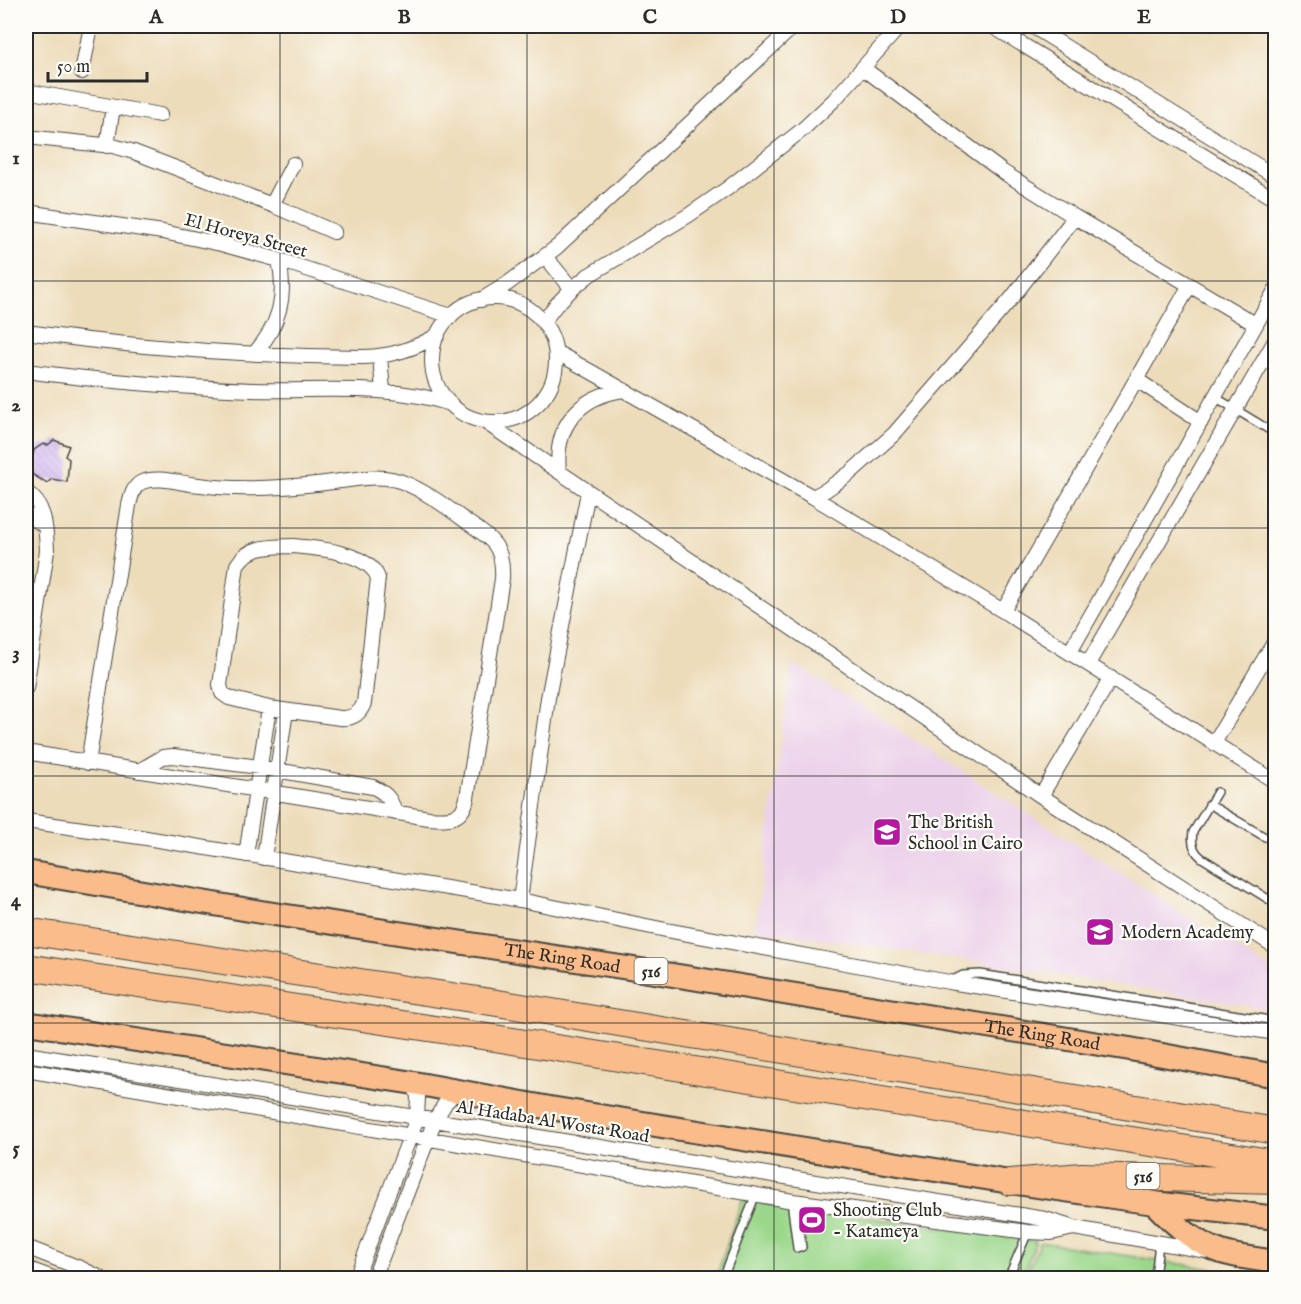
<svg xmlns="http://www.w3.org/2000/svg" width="1301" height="1304" viewBox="0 0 1301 1304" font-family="'IM FELL English',serif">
	<defs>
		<pattern id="building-back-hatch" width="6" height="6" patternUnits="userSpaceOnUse" patternTransform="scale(1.5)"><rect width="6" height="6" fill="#c9a7f1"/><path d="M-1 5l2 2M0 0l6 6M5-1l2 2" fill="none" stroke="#a388c3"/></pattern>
	</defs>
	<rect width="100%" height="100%" fill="#fdfcf7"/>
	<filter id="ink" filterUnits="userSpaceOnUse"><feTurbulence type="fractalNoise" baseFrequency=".0167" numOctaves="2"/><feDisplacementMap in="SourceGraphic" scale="12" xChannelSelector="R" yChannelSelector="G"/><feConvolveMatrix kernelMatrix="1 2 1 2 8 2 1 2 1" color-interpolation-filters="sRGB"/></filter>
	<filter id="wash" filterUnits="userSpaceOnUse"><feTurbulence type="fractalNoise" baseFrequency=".008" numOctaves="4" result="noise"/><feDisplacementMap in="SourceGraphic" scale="24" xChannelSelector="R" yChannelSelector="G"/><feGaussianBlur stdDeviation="1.35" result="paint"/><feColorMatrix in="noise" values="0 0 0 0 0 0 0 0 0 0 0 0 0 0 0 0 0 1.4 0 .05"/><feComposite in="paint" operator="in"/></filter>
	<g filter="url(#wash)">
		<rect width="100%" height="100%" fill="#eddcba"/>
		<path fill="#ecd1ea" d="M792 663 902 732 1275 973V1010L984 963 755 929Z"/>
		<path fill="#9bd78b" stroke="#63815b" stroke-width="1.5" d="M742 1200 1036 1241 1022 1278H716Z
			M1040 1242 1270 1278H1025Z"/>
		<g id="blocks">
			<path fill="url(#building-back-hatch)" d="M54 440 69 446 65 456 69 459 67 482 52 479 47 483 33 475 30 468 34 450 43 444 48 445Z"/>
		</g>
	</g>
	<g filter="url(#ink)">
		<use href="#blocks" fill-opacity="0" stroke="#484640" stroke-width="1.5"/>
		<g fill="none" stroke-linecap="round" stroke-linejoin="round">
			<g stroke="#484640" stroke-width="10">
				<path id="service" d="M1215 397 1276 434
					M1217 792 1193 832C1191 843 1193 851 1202 858L1276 904
					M1209 804 1265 837
					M951 981 963 975 980 974 1276 1021
					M793 1201 797 1210 802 1247
					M793 1201 792 1208 797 1248
					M723 1278 756 1194
					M1008 1278 1028 1232
					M1155 1278 1159 1243"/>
			</g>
			<g stroke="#484640" stroke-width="16">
				<path id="minor" d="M992 26 1276 200
					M1032 26 1276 177
					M863 68 1003 172 1075 217 1255 324
					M82 72 91 26
					M26 91 160 115
					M26 137 113 146 134 152 272 205 334 232
					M107 146 113 107
					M272 205 293 164
					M26 212 163 232 221 244 279 260 451 316
					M545 256 572 289
					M432 360a62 62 0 1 1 124 0a62 62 0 1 1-124 0Z
					M481 300 507 284 557 247 794 26
					M543 322 556 305 572 289 589 275 689 215 728 188 802 130 834 100 900 26
					M26 332C139 348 250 356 364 357 392 356 414 349 438 335
					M556 352 813 497 1003 611 1276 782
					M254 354C279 326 287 297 279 260
					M380 357 383 390
					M26 371C101 381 176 387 252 390 320 392 385 383 451 404
					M1137 380 1201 422
					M485 422 1041 796 1276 947
					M559 471C554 426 579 396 624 390
					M26 492C46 504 46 530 47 551L26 688
					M813 497 826 490 850 473 894 434 1011 299 1075 217
					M26 514 45 526
					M292 546C316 548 369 552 378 578L364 703C360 714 352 719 340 718L269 708 229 698 222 693 220 685 237 565C249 545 272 547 292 546Z
					M1003 611 1053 525 1190 285
					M1070 652 1276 289
					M1088 664 1276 339
					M1214 743 1276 639
					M26 752 429 818C449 819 462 821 467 798L502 579C504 546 492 539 467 522 447 507 416 484 392 479 373 475 352 480 333 482 301 486 269 489 237 488 222 488 207 486 191 484 176 482 156 476 142 482 133 486 131 497 129 505L88 763
					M139 771 163 757 173 756 259 767 373 787C388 794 390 799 396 813
					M1041 796 1111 678
					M26 821 140 837 520 900 666 930 949 982 1276 1033
					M246 855 269 708
					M264 858 286 711
					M520 900 548 698 588 492
					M26 1054 1045 1219 1074 1228 1207 1251
					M26 1070 793 1201 1028 1232 1051 1233 1074 1228
					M26 1247 80 1268 101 1278
					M26 1268 53 1278
					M356 1278 417 1118 418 1097 414 1083
					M374 1278 435 1120 446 1102 457 1091"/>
			</g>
			<g stroke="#484640" stroke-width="26">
				<g id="trunk">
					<path id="s1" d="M26 872 261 912 654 972 1130 1049 1276 1076"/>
					<path d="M26 1023 414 1083 550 1108 1010 1182 1154 1203 1276 1218"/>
					<path d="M1154 1203C1176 1226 1201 1249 1233 1255 1247 1258 1261 1260 1276 1262"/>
				</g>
			</g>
			<g stroke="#484640" stroke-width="28">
				<path id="motorway" d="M26 931 491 1002 1276 1131
					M26 967 488 1037 1276 1163
					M1010 1182 1082 1176 1276 1181"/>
			</g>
			<use href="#service" stroke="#fff" stroke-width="7"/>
			<use href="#minor" stroke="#fff" stroke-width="14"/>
			<use href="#trunk" stroke="#f9bc8a" stroke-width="22"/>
			<use href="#motorway" stroke="#f9bc8a" stroke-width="26"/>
		</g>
	</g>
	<path fill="none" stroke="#2b2b2b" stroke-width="1.5" stroke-opacity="0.55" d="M280 26V1278M527 26V1278M774 26V1278M1021 26V1278M26 281H1276M26 528H1276M26 776H1276M26 1023H1276"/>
	<defs>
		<g id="school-square" transform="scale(1.5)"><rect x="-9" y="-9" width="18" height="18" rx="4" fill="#b5179e" stroke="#fdfcf7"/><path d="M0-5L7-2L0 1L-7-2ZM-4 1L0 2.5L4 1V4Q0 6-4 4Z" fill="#fff"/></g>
		<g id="university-square" transform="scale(1.5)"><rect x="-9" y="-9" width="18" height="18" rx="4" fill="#b5179e" stroke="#fdfcf7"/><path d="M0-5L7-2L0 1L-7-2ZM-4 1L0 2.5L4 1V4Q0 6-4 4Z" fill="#fff"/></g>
		<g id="stadium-square" transform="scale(1.5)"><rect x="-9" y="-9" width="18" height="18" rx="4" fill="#b5179e" stroke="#fdfcf7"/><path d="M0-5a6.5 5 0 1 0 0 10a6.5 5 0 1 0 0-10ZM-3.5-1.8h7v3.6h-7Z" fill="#fff"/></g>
	</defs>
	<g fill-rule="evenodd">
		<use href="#school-square" x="887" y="832"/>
		<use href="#university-square" x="1100" y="932"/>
		<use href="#stadium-square" x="812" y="1220"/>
	</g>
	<g text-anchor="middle" stroke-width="4.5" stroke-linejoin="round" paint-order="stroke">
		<g fill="#fdfcf7" stroke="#6a6a68" stroke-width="1.5">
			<rect x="634.5" y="958" width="33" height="26" rx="4.5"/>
			<rect x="1126.5" y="1163" width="33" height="26" rx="4.5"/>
		</g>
		<g font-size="16" font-weight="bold" fill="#2b2b2b">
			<text x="651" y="977">516</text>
			<text x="1143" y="1182">516</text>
		</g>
		<g font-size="18" fill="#2b2b2b" stroke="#fdfcf7">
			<text transform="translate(246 235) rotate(15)" y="6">El Horeya Street</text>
			<text dy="6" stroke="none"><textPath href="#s1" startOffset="543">The Ring Road</textPath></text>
			<text dy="6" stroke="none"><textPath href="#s1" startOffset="1029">The Ring Road</textPath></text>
			<text transform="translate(553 1121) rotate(9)" y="6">Al Hadaba Al Wosta Road</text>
		</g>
		<g font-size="18" fill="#2b2b2b" stroke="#fdfcf7" text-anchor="start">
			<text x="908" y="828">The British<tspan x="908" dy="21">School in Cairo</tspan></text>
			<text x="1121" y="938">Modern Academy</text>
			<text x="833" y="1216">Shooting Club<tspan x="833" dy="21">- Katameya</tspan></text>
		</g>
	</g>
	<rect width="1301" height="1304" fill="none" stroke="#fdfcf7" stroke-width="66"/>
	<path d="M48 72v9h99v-9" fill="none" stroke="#2b2b2b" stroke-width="3"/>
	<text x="57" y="72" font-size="18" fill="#2b2b2b" stroke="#fdfcf7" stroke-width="4.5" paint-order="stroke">50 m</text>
	<rect x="33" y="33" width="1235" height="1238" fill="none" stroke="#2b2b2b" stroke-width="2"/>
	<g font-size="20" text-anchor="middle" font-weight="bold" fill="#2b2b2b">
		<text x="156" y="23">A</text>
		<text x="404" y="23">B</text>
		<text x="650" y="23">C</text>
		<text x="898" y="23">D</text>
		<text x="1144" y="23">E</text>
		<text x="16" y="164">1</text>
		<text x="16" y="411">2</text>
		<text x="16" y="659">3</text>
		<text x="16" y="906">4</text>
		<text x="16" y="1154">5</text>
	</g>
</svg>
